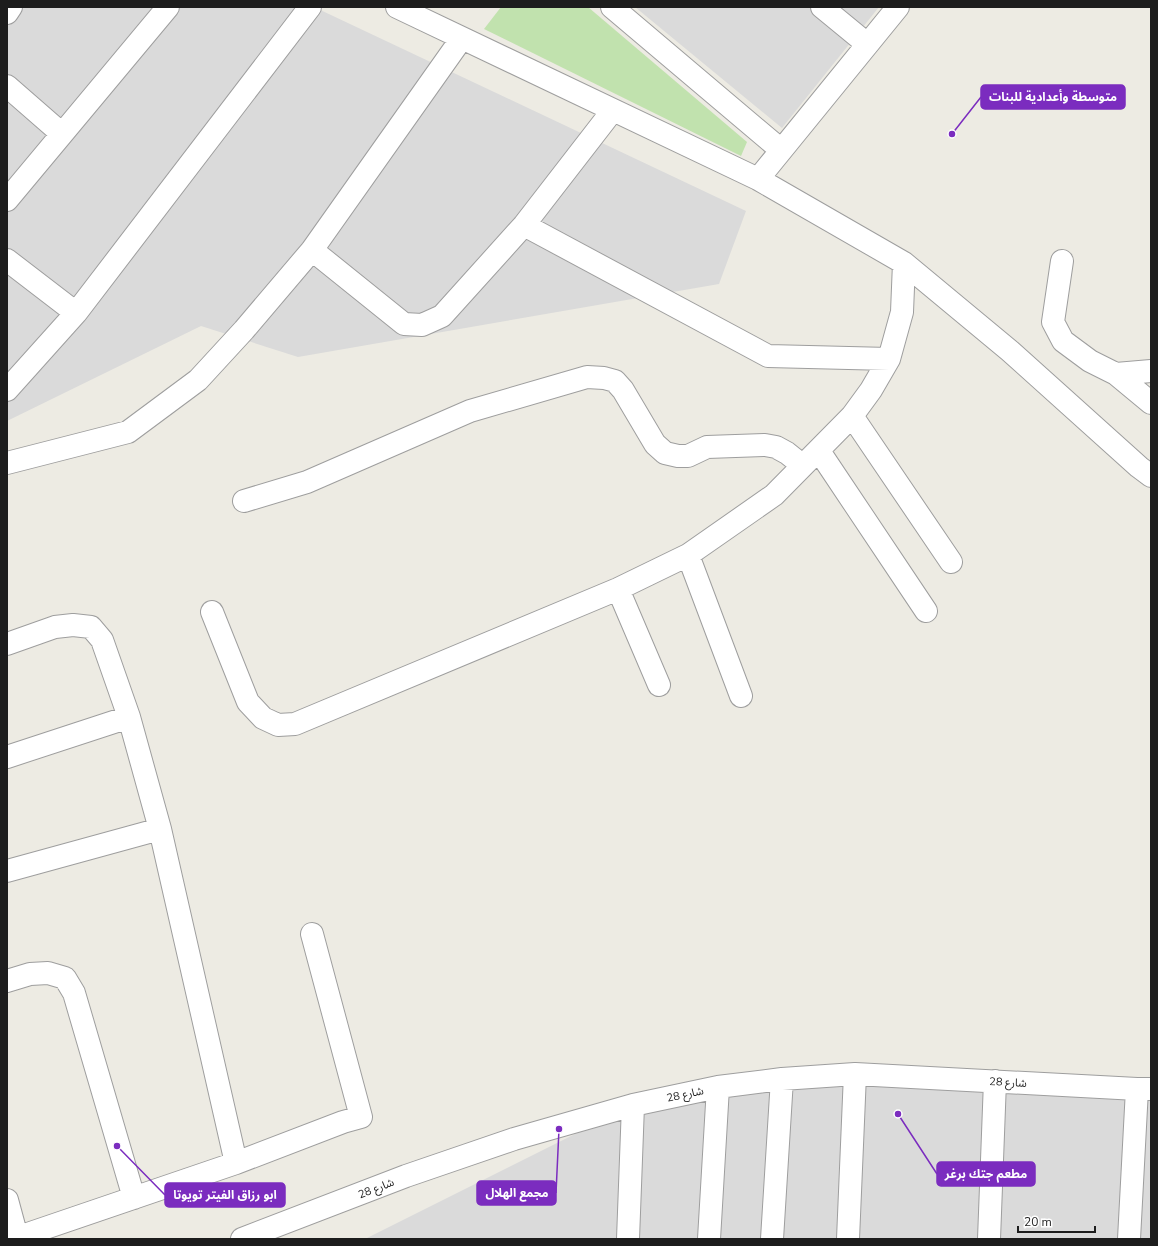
<svg xmlns="http://www.w3.org/2000/svg" width="1158" height="1246" viewBox="0 0 1158 1246" font-family="'Nunito Sans','Noto Sans Arabic',sans-serif">
	<rect width="100%" height="100%" fill="#edebe3"/>
	<path fill="#dadada" d="M7 7H314L746 211 719 284 298 357 201 326 7 421Z
		M635 7H879L782 128Z
		M782 1079 1151 1089V1239H365L633 1105Z"/>
	<path fill="#c1e2ae" d="M501 7H588L747 142 741 156 484 29Z"/>
	<g fill="none" stroke-linecap="round" stroke-linejoin="round">
		<g stroke="#9e9e9e" stroke-width="24">
			<path id="minor" d="M397 7 758 179 904 263 1010 351 1139 467 1151 476
				M612 7 781 150
				M822 7 867 44
				M7 13 11 7
				M7 86 62 134
				M758 179 898 7
				M7 200 168 7
				M524 225 768 356 889 359
				M312 250 404 324 422 325 442 316 524 225 613 110
				M7 260 76 313
				M1062 261 1053 322 1063 341 1090 361 1116 374 1151 371
				M1116 374 1151 403
				M7 390 76 313 310 7
				M852 416 951 562
				M819 451 926 611
				M7 463 128 432 198 380 244 330 312 250 462 38
				M244 501 307 482 470 411 587 377 604 378 615 381 623 390 655 444 665 453 678 456H688L707 447 765 445 776 447 787 453 802 465
				M688 555 741 696
				M618 589 659 685
				M212 612 248 702 263 718 278 725 295 724 618 589 688 555 774 495 852 416 871 390 889 359 902 312 904 263
				M7 644 55 627 73 625 91 627 102 640 129 717 160 829 236 1163
				M7 757 129 717
				M7 871 160 829
				M7 981 30 974 48 973 65 978 74 993 134 1198
				M7 1200 17 1237
				M13 1239 236 1163 343 1122 361 1117 312 934
				M242 1239 406 1176 514 1139 633 1105 718 1087 782 1079 855 1074 1137 1089H1151
				M628 1239 633 1105
				M709 1239 718 1087
				M772 1239 782 1079
				M848 1239 855 1074
				M989 1239 995 1081
				M1129 1239 1137 1089"/>
		</g>
		<use href="#minor" stroke="#fff" stroke-width="22"/>
	</g>
	<g text-anchor="middle" stroke-width="3.5" stroke-linejoin="round" paint-order="stroke">
		<g font-size="11" fill="#1d1d1d" stroke="#fff">
			<text transform="translate(1008 1082) rotate(3)" y="4">شارع 28</text>
			<text transform="translate(685 1094) rotate(-12)" y="4">شارع 28</text>
			<text transform="translate(376 1188) rotate(-21)" y="4">شارع 28</text>
		</g>
	</g>
	<path fill="none" stroke="#7b2cbf" stroke-width="1.5" d="M952 134L981 97M898 1114L937 1174M559 1129L556 1193M117 1146L165 1195"/>
	<g fill="#7b2cbf" stroke="#fff" stroke-width="1.5">
		<circle cx="952" cy="134" r="4"/>
		<circle cx="898" cy="1114" r="4"/>
		<circle cx="559" cy="1129" r="4"/>
		<circle cx="117" cy="1146" r="4"/>
	</g>
	<g fill="#7b2cbf" stroke="#7b2cbf" stroke-width="1.5">
		<rect x="981" y="85" width="144" height="24" rx="4"/>
		<rect x="937" y="1162" width="98" height="24" rx="4"/>
		<rect x="477" y="1181" width="79" height="24" rx="4"/>
		<rect x="165" y="1183" width="120" height="24" rx="4"/>
	</g>
	<g font-size="12" text-anchor="middle" font-weight="bold" fill="#fff">
		<text x="1053" y="101">متوسطة وأعدادية للبنات</text>
		<text x="986" y="1178">مطعم جتك برغر</text>
		<text x="517" y="1197">مجمع الهلال</text>
		<text x="225" y="1199">ابو رزاق الفيتر تويوتا</text>
	</g>
	<rect width="1158" height="1246" fill="none" stroke="#1d1d1d" stroke-width="16"/>
	<path d="M1018 1226v6h77v-6" fill="none" stroke="#1d1d1d" stroke-width="2"/>
	<text x="1024" y="1226" font-size="12" fill="#1d1d1d" stroke="#ffffff" stroke-width="3" paint-order="stroke">20 m</text>
</svg>
